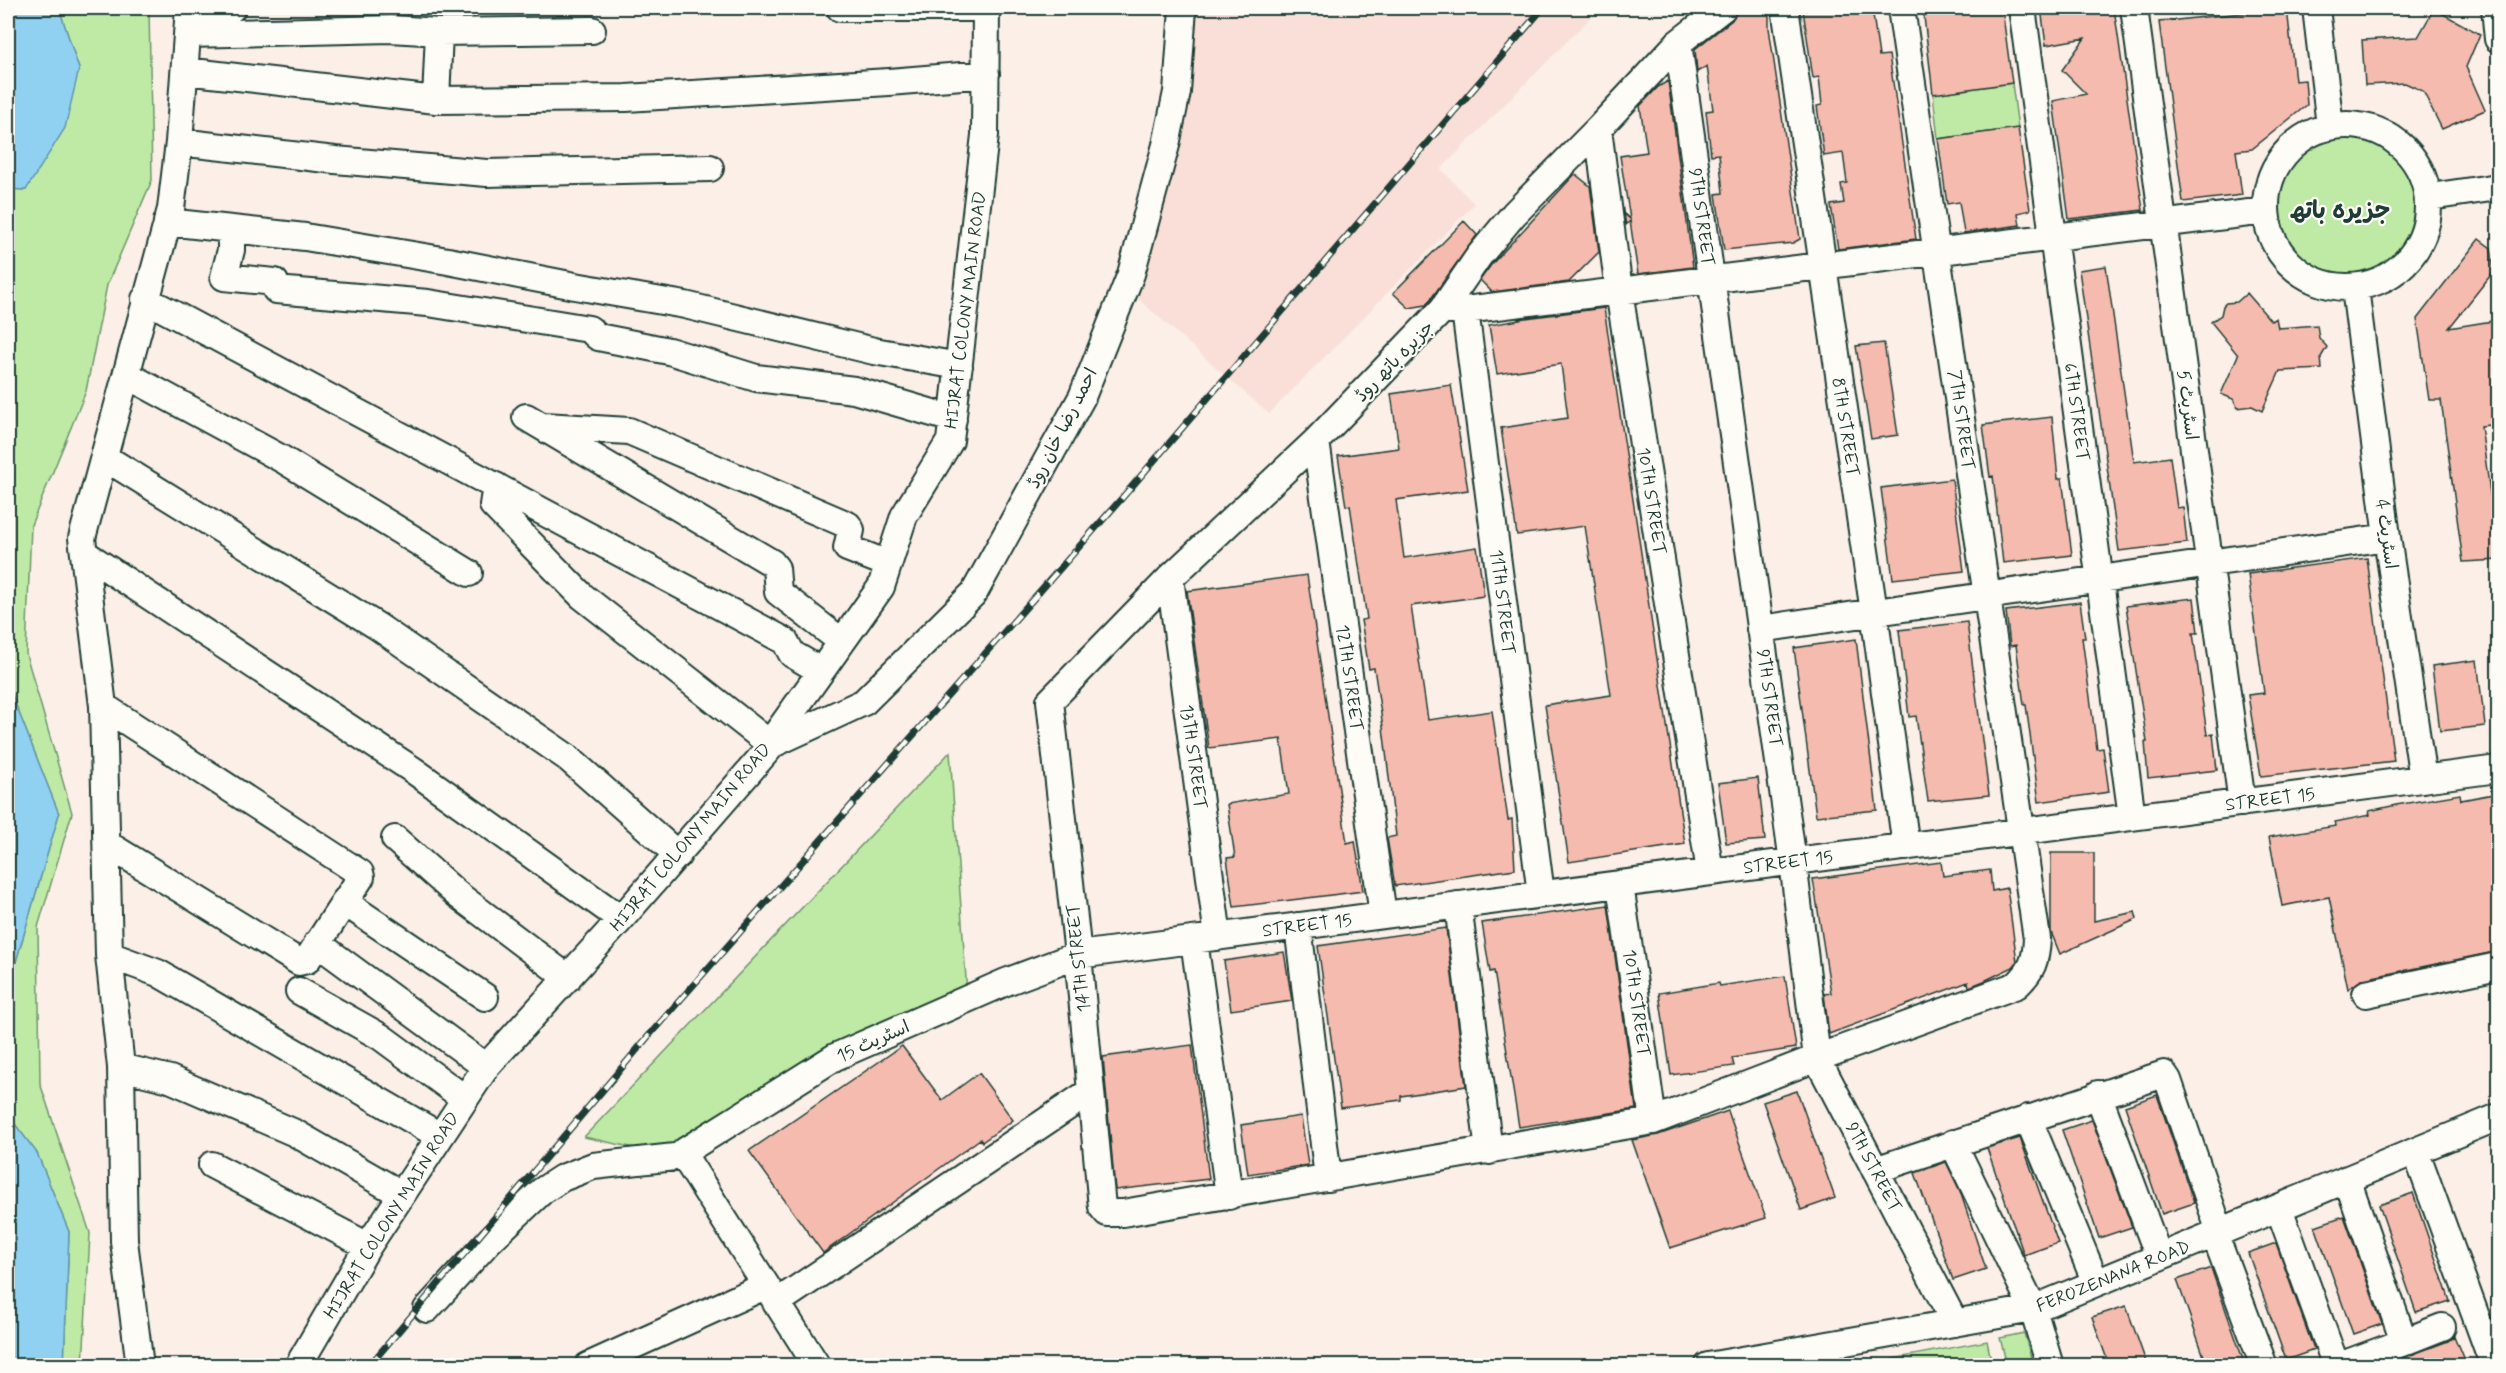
<svg xmlns="http://www.w3.org/2000/svg" width="2506" height="1373" viewBox="0 0 2506 1373" font-family="Mynerve,'Playpen Sans Arabic',sans-serif">
	<rect width="100%" height="100%" fill="#fbefe8"/>
	<filter id="ink" filterUnits="userSpaceOnUse"><feTurbulence type="fractalNoise" baseFrequency=".0167" numOctaves="2"/><feDisplacementMap in="SourceGraphic" scale="12" xChannelSelector="R" yChannelSelector="G"/><feConvolveMatrix kernelMatrix="1 2 1 2 8 2 1 2 1" color-interpolation-filters="sRGB"/></filter>
	<g filter="url(#ink)">
		<path fill="#f9dfd7" d="M1180 8H1600L1441 169 1474 204 1269 414 1128 290Z"/>
		<path fill="#bfeaa6" stroke="#6f946d" stroke-width="1.5" d="M59 8H149L152 180 107 285 86 391 31 525 26 654 72 813 38 927 40 1083 90 1233 83 1365H64L69 1232 37 1153 8 1115V989L59 814 8 685V189L26 190 79 69Z
			M2012 83 2018 128 1938 139 1933 94Z
			M2265 206a82 82 0 1 1 164 0a82 82 0 1 1-164 0Z
			M950 752 967 993 668 1155 584 1137Z
			M2024 1333 2033 1365H2007L2000 1338Z
			M1987 1341 1992 1365H1893L1892 1359Z"/>
		<path fill="#90d1f2" stroke="#6396a6" stroke-width="1.5" d="M8 8H59L79 69 65 128 26 190 8 189Z
			M8 685 59 814 8 989Z
			M8 1115 37 1153 69 1232 64 1365H8Z"/>
		<path fill="#f5bbae" stroke="#1f3d34" stroke-width="1.5" d="M1738 8H1769V28L1800 239 1793 243 1724 250 1716 194 1723 193 1719 154 1711 155 1706 111 1713 110 1707 66 1697 72 1695 49 1732 20Z
			M1819 8H1872L1879 56 1889 55 1916 239 1838 249 1831 205 1844 203 1841 184 1847 183 1843 153 1824 156 1817 106 1822 105 1819 77 1813 78 1803 10Z
			M1923 8H2002L2012 83 1933 94Z
			M2041 8H2114L2143 210 2069 219 2053 101 2086 94 2062 70 2085 38 2046 45Z
			M2287 8 2295 81 2305 80 2307 105 2252 149 2236 151 2242 195 2183 202 2159 22Z
			M2434 9 2480 34 2466 67 2485 110 2442 129 2423 91 2405 83 2365 85 2362 40 2418 37Z
			M1668 81 1693 267 1638 274 1630 221 1626 225 1624 214 1630 219 1620 156 1647 152 1640 106 1658 87Z
			M2018 128 2030 210 2018 213 2020 225 1964 233 1959 202 1947 204 1938 139Z
			M1575 174 1590 186 1599 252 1569 282 1492 292 1480 280 1491 265Z
			M1464 221 1477 235 1430 300 1426 305 1409 308 1393 293Z
			M2479 239 2491 248 2494 271 2449 328 2499 320V424L2481 426 2499 560 2463 562 2441 400H2429L2417 319Z
			M2106 266 2134 462 2170 457 2177 508 2183 507 2187 543 2119 551 2079 270Z
			M2247 293 2271 321 2276 318 2278 328 2317 325 2319 338 2327 347 2321 357 2322 369 2280 371 2262 411 2252 406 2238 408 2233 399 2221 394 2238 355 2211 322 2221 315 2223 306 2226 303 2237 302Z
			M1604 308 1685 844 1569 862 1545 705 1611 695 1585 526 1517 535 1501 428 1568 418 1561 364 1497 374 1489 325 1520 320 1518 319Z
			M1884 343 1898 435 1871 439 1856 346Z
			M1451 385 1468 490 1396 500 1404 558 1477 547 1484 596 1411 606 1428 720 1492 711 1508 820 1512 819 1515 869 1395 886 1387 838 1396 836 1383 727 1374 668 1369 669 1361 620 1367 619 1350 505 1346 506 1338 456 1399 448 1391 394Z
			M2052 417 2058 479 2062 478 2072 555 2003 563 1993 476 1990 477 1983 425Z
			M1952 479 1964 571 1893 579 1881 488Z
			M2367 558 2394 761 2261 776 2248 695 2264 693 2248 574Z
			M1307 575 1347 843 1355 841 1363 891 1234 907 1227 858 1235 857 1227 804 1289 794 1281 739 1209 748 1187 591Z
			M2194 598 2198 633H2193L2207 735 2213 734 2217 770 2148 778 2145 742H2147L2126 606Z
			M2080 602 2085 638H2082L2097 749 2103 748 2109 792 2039 802 2026 705H2024L2016 645 2010 646 2006 611Z
			M1967 622 1989 795 1928 801 1916 716 1909 717 1899 630Z
			M1856 639 1877 810 1816 816 1794 648Z
			M2477 660 2485 726 2440 731 2432 666Z
			M1758 778 1765 840 1726 843 1718 783Z
			M2499 793V951L2363 979 2348 989 2329 897 2282 906 2269 837 2336 826 2335 822 2370 815 2369 811 2396 805 2460 794 2461 800Z
			M2051 853H2094V921L2135 912 2137 919 2060 954 2051 932Z
			M1941 862 1943 876 1990 870 1992 891 2007 888 2017 962 2013 967 1984 981 1969 987 1968 982 1829 1034 1824 994 1831 993 1813 879Z
			M1608 905 1636 1109 1519 1127 1494 971 1490 972 1482 923Z
			M1446 928 1466 1086 1401 1096V1100L1341 1108 1318 946Z
			M1284 952 1292 1001 1231 1010 1224 961Z
			M1785 976 1796 1048 1732 1058 1734 1066 1671 1075 1659 993 1719 983 1720 986Z
			M1192 1045 1209 1179 1115 1190 1103 1057Z
			M902 1046 942 1100 979 1073 1013 1120 982 1142 980 1139 823 1253 749 1151Z
			M1797 1091 1835 1198 1801 1210 1763 1102Z
			M2157 1095 2194 1203 2162 1214 2125 1106Z
			M1728 1111 1766 1218 1670 1248 1632 1140 1658 1135Z
			M1301 1116 1308 1165 1248 1174 1241 1125Z
			M2092 1120 2132 1227 2099 1238 2062 1130Z
			M2020 1138 2058 1243 2024 1255 1987 1148Z
			M1946 1162 1960 1191 1986 1269 1953 1280 1915 1173Z
			M2413 1193 2450 1301 2416 1312 2379 1205Z
			M2344 1216 2382 1324 2353 1334 2315 1226Z
			M2276 1243 2314 1350 2286 1360 2248 1253Z
			M2211 1268 2245 1365H2207L2177 1280Z
			M2126 1306 2147 1365H2109L2092 1317Z
			M2454 1336 2464 1360 2451 1365H2384L2448 1341Z"/>
		<g fill="none" stroke-linecap="round" stroke-linejoin="round">
			<g stroke="#1f3d34" stroke-width="30">
				<path id="minor" d="M840 8H986
					M1723 8 1678 43 1598 129 1514 214 1479 256 1442 310 1316 441 1170 578 1050 701 1078 955 1102 1207 1107 1213H1123L1653 1121 1817 1058 2017 985C2032 971 2036 960 2037 939L1901 8
					M1785 8 1874 612 1906 847
					M2022 8 2132 817
					M2134 8 2242 803
					M2316 8 2330 126
					M2495 8 2498 39
					M189 9 232 8
					M187 34 391 29 439 32 592 30
					M1678 43 1793 862 1817 1058 1955 1323
					M185 71 436 100 626 98 889 82 986 74
					M436 100 439 32
					M2266 206a81 81 0 1 1 162 0a81 81 0 1 1-162 0Z
					M1598 129 1619 291 1710 872
					M179 142 335 160 487 173 710 168
					M2430 197 2498 187
					M167 222 305 237 448 261 575 286 685 305 874 351 959 366
					M231 229V250L224 277 275 282 276 290 428 303 589 329 598 337 669 351 756 378 854 390 953 419
					M2355 288 2387 537 2423 779
					M145 299 785 641 792 654 821 671
					M1442 310H1465L2265 211
					M1465 310 1541 894
					M127 375 282 459 469 573
					M526 417 772 563 776 568 778 592 842 642
					M544 426 629 431 848 525 851 530 847 548 888 564
					M1316 441 1383 915
					M104 457 377 626 568 758 678 855
					M496 486 493 505 582 596 769 743
					M84 553 413 770 621 919
					M1170 578 1218 937
					M1760 629 2387 537
					M103 706 360 873 361 877 307 960 299 962 107 844
					M770 743 881 587 904 516 950 441 985 135 986 8
					M395 839 458 895 568 978
					M1620 884 1653 1121
					M344 902 485 997
					M1458 905 1489 1151
					M1298 926 1328 1178
					M1194 940 1229 1196
					M317 943 486 1067
					M109 955 158 973 440 1136
					M299 991 381 1037 464 1098
					M2366 994 2498 966
					M121 1067 170 1079 295 1133 401 1194
					M2098 1094 2159 1257
					M2028 1118 2096 1283
					M1953 1143 2033 1309 2050 1366
					M2416 1152 2494 1366
					M684 1156 685 1151 835 1057 1006 982 1078 955 2498 769
					M684 1156 817 1366
					M212 1165 368 1246
					M1875 1170 2164 1074 2168 1080 2220 1232
					M2279 1208 2336 1366
					M2215 1235 2264 1366
					M776 1303 1091 1091
					M427 1309 490 1240 542 1191 562 1178 593 1166 684 1156
					M2404 1342 2442 1327
					M140 1366 124 1241 121 1067 109 955 103 706 82 538 171 209 179 142 189 8
					M298 1366 368 1246 486 1067 621 919 773 744 864 702 974 593 1082 397 1131 274 1166 145 1177 92 1183 8
					M588 1366 765 1286
					M1708 1366 2033 1309 2498 1117
					M2339 1366 2404 1342 2347 1179"/>
			</g>
			<use href="#minor" stroke="#fdfcf7" stroke-width="26"/>
			<g stroke="#1f3d34" stroke-width="7">
				<path id="rail" d="M369 1366 652 1032 1122 498 1543 8"/>
			</g>
			<use href="#rail" stroke="#fdfcf7" stroke-width="4.5" stroke-dasharray="14" stroke-linecap="butt"/>
		</g>
	</g>
	<g text-anchor="middle" stroke-width="4.5" stroke-linejoin="round" paint-order="stroke">
		<g font-size="18" fill="#1f3d34" stroke="#fdfcf7">
			<text transform="translate(1702 217) rotate(82)" y="6">9TH STREET</text>
			<text transform="translate(965 310) rotate(-83)" y="6">HIJRAT COLONY MAIN ROAD</text>
			<text transform="translate(1394 361) rotate(-46)" y="6">جزیرہ باتھ روڈ</text>
			<text transform="translate(2188 405) rotate(83)" y="6">اسٹریٹ 5</text>
			<text transform="translate(2077 412) rotate(82)" y="6">6TH STREET</text>
			<text transform="translate(1962 420) rotate(82)" y="6">7TH STREET</text>
			<text transform="translate(1846 427) rotate(81)" y="6">8TH STREET</text>
			<text transform="translate(1062 428) rotate(-63)" y="6">احمد رضا خان روڈ</text>
			<text transform="translate(1652 501) rotate(81)" y="6">10TH STREET</text>
			<text transform="translate(2387 534) rotate(82)" y="6">اسٹریٹ 4</text>
			<text transform="translate(1503 602) rotate(83)" y="6">11TH STREET</text>
			<text transform="translate(1350 678) rotate(82)" y="6">12TH STREET</text>
			<text transform="translate(1770 698) rotate(82)" y="6">9TH STREET</text>
			<text transform="translate(1194 757) rotate(82)" y="6">13TH STREET</text>
			<text transform="translate(2270 799) rotate(-7)" y="6">STREET 15</text>
			<text transform="translate(690 837) rotate(-50)" y="6">HIJRAT COLONY MAIN ROAD</text>
			<text transform="translate(1788 862) rotate(-7)" y="6">STREET 15</text>
			<text transform="translate(1307 925) rotate(-7)" y="6">STREET 15</text>
			<text transform="translate(1078 958) rotate(-96)" y="6">14TH STREET</text>
			<text transform="translate(1637 1003) rotate(82)" y="6">10TH STREET</text>
			<text transform="translate(873 1041) rotate(-24)" y="6">اسٹریٹ 15</text>
			<text transform="translate(1874 1167) rotate(62)" y="6">9TH STREET</text>
			<text transform="translate(391 1215) rotate(-58)" y="6">HIJRAT COLONY MAIN ROAD</text>
			<text transform="translate(2113 1276) rotate(-22)" y="6">FEROZENANA ROAD</text>
		</g>
		<g font-size="24" font-weight="bold" fill="#1f3d34" stroke="#fdfcf7">
			<text x="2340" y="218">جزیرہ باتھ</text>
		</g>
	</g>
	<rect width="2506" height="1373" fill="none" stroke="#fdfcf7" stroke-width="30"/>
	<rect x="15" y="15" width="2476" height="1343" fill="none" stroke="#1f3d34" stroke-width="2" filter="url(#ink)"/>
</svg>
